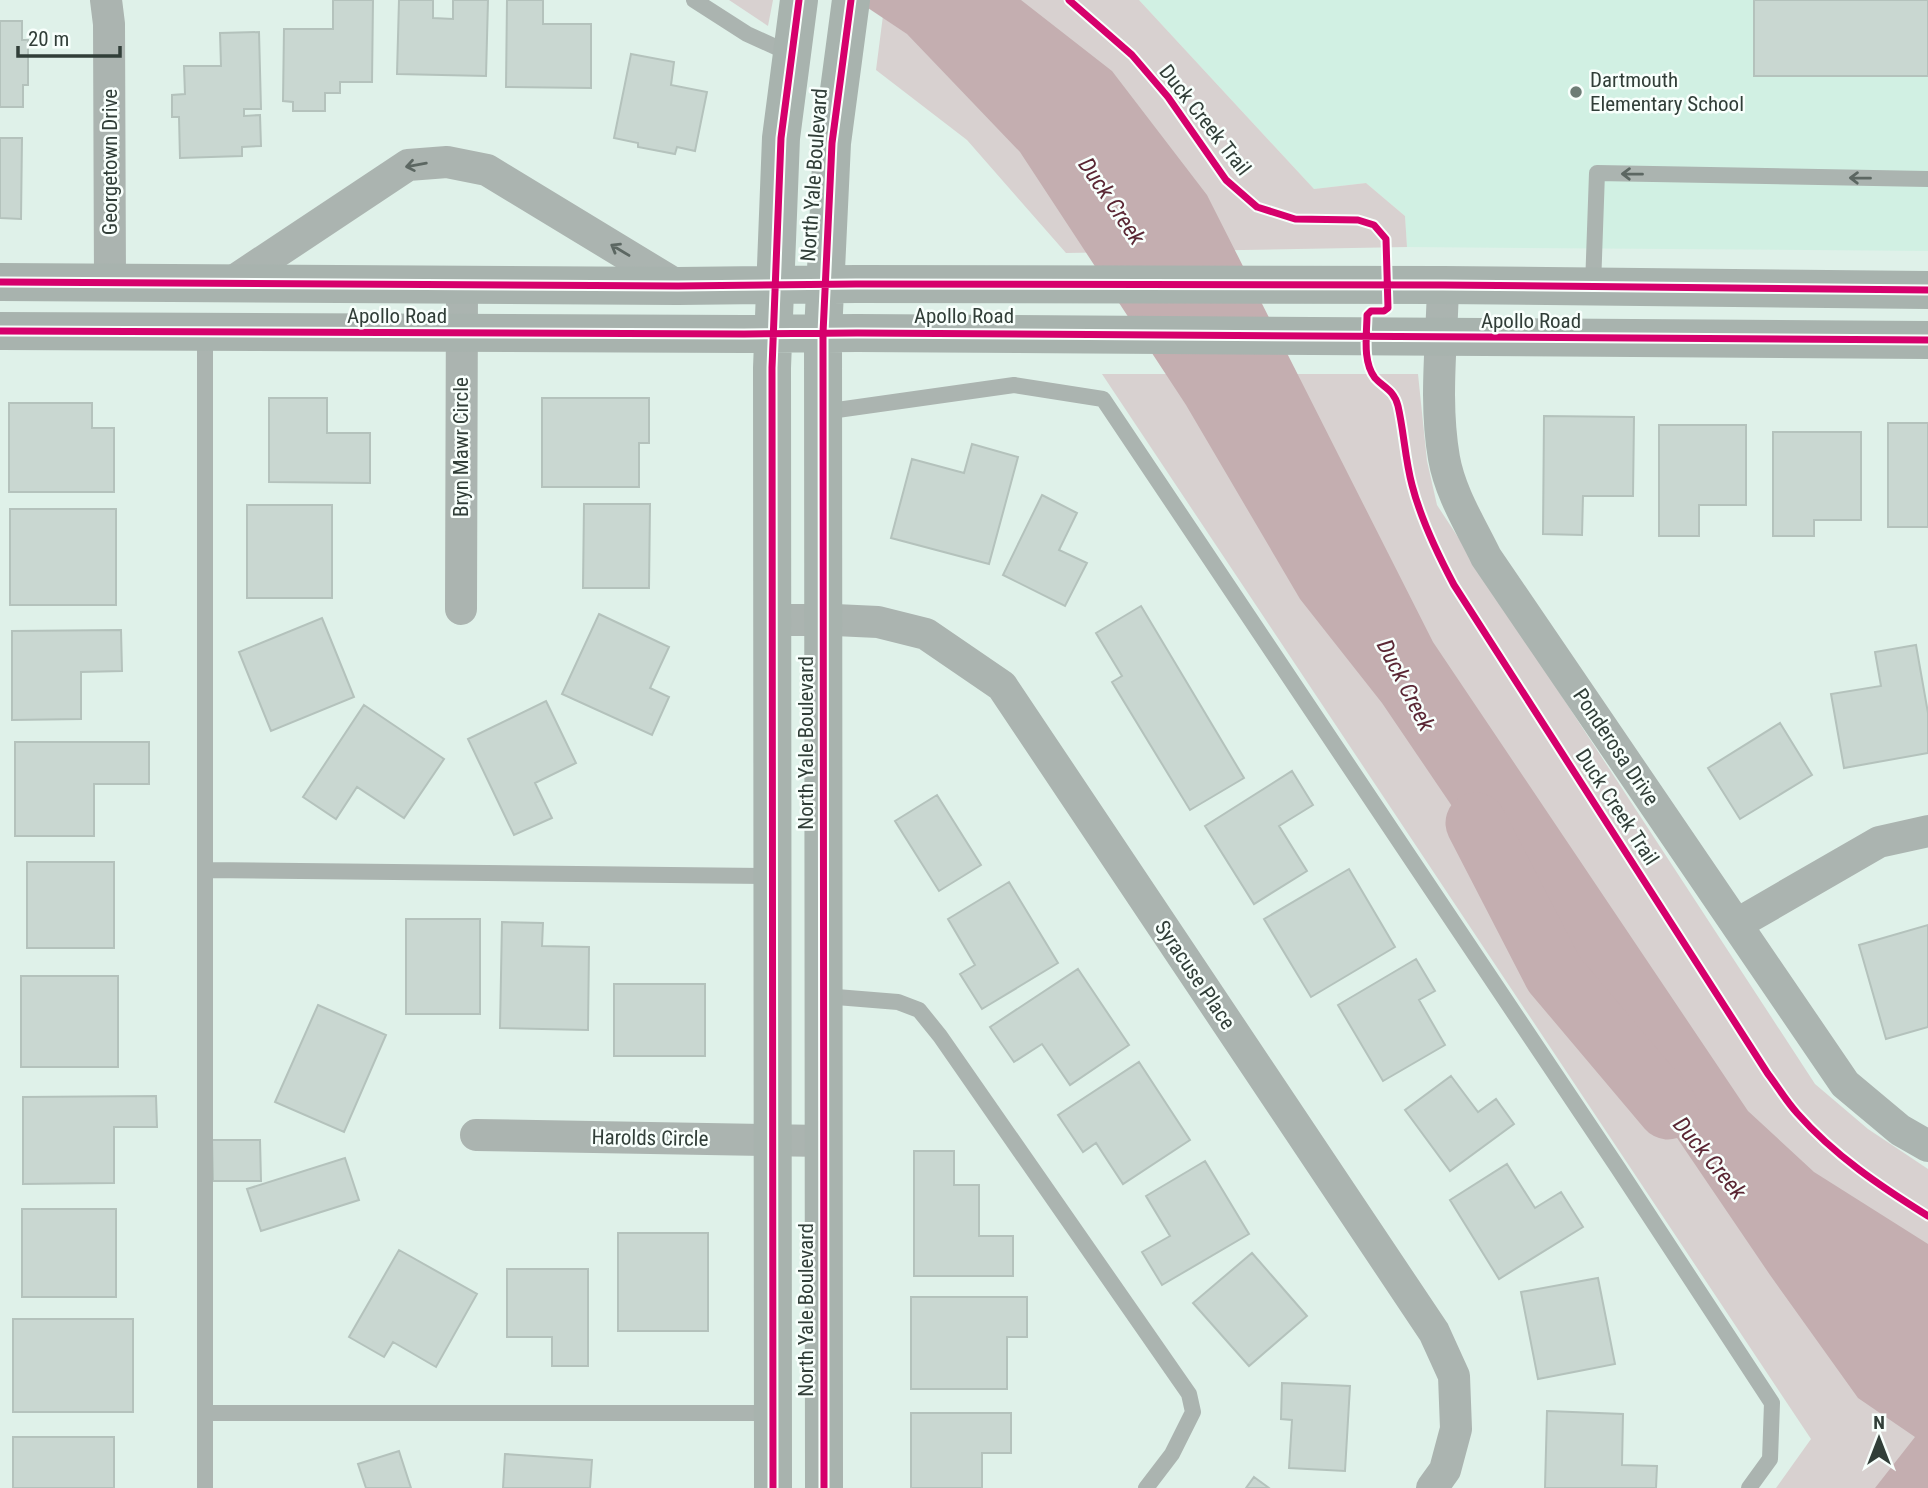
<svg xmlns="http://www.w3.org/2000/svg" width="1928" height="1488" viewBox="0 0 1928 1488" font-family="'Roboto Condensed',sans-serif">
	<rect width="100%" height="100%" fill="#dff1e9"/>
	<path fill="#d1f0e3" d="M1139 0H1928V251L1407 247 1405 216 1366 183 1314 189Z"/>
	<path fill="#d8d1d0" d="M729 0H773L768 26Z
		M885 0H1139L1314 189 1366 183 1405 216 1407 247 1066 253 967 140 876 70Z
		M1102 374H1418L1427 461 1437 505 1815 1084 1868 1129 1928 1169V1488H1776L1811 1439Z"/>
	<path fill="#c4aeb0" d="M856 0H1021L1112 71 1207 195 1433 642 1748 1111 1814 1172 1928 1244V1488H1875L1915 1437 1858 1398 1770 1275 1382 703 1300 599 1186 405 1020 152 907 34Z"/>
	<g fill="none" stroke-linecap="round" stroke-linejoin="round">
		<path stroke="#c4aeb0" stroke-width="61" d="M1476 823 1554 974 1668 1109"/>
	</g>
	<path fill="#c9d7d1" stroke="#b4c2bc" stroke-width="2" d="M333 0H373L372 82H340V93H325V111H293V102L283 101 284 29H333Z
		M399 0H433V18L453 19V0H488L486 76 397 74Z
		M507 0H543V24H591V88L506 87Z
		M1754 0H1928V76H1754Z
		M0 21H22V40H28V85H23V107H0Z
		M259 32 261 109H244V116L260 115 261 146 242 147V156L180 158 179 117H172V95L185 94 184 66H221L220 33Z
		M631 54 674 62 671 85 707 92 695 151 677 147 675 154 638 147V143L614 138Z
		M0 138H22L21 219 0 218Z
		M269 398H327V433H370V483L269 482Z
		M542 398H649V443H639V487H542Z
		M9 403H92V428H114V492H9Z
		M1544 416 1634 417 1633 496H1583L1582 535 1543 534Z
		M1888 423H1928V527H1888Z
		M1659 425H1746V505H1699V536H1659Z
		M1773 432H1861V520H1814V536H1773Z
		M972 444 1018 457 989 564 891 538 912 459 964 473Z
		M1042 495 1077 513 1059 550 1087 563 1065 606 1003 575Z
		M584 504H650L649 588H583Z
		M247 505H332V598H247Z
		M10 509H116V605H10Z
		M1141 606 1244 778 1190 810 1112 682 1122 676 1096 633Z
		M599 614 669 647 650 688 669 697 652 735 562 694Z
		M322 618 354 697 271 731 239 652Z
		M121 630 122 671 81 672V719L12 720V631Z
		M1916 645 1928 713V753L1844 768 1831 694 1881 686 1875 652Z
		M546 701 576 763 535 783 552 818 514 835 468 739Z
		M364 705 444 759 404 818 357 787 336 819 303 797Z
		M1780 723 1812 775 1740 819 1708 768Z
		M15 742H149V784H94V836H15Z
		M1292 771 1313 805 1279 826 1307 871 1254 904 1205 826Z
		M937 795 981 865 939 891 895 821Z
		M27 862H114V948H27Z
		M1349 869 1395 947 1311 997 1264 919Z
		M1009 882 1058 963 982 1009 960 974 975 965 948 919Z
		M406 919H480V1014H406Z
		M502 922 543 923 542 946 589 947 588 1030 500 1028Z
		M1928 925V1027L1886 1039 1859 945Z
		M1416 959 1435 991 1419 1000 1445 1045 1383 1081 1338 1005Z
		M1078 969 1129 1045 1070 1085 1042 1044 1014 1062 990 1027Z
		M21 976H118V1067H21Z
		M614 984H705V1056H614Z
		M318 1005 386 1035 344 1132 275 1102Z
		M1139 1062 1190 1140 1123 1184 1096 1143 1083 1152 1058 1115Z
		M1451 1076 1478 1112 1496 1099 1514 1124 1450 1171 1405 1110Z
		M156 1096 157 1127H114V1183L23 1184V1097Z
		M212 1140H260L261 1181H213Z
		M914 1151H954V1185H979V1236H1013V1276H914Z
		M345 1158 359 1200 261 1231 247 1189Z
		M1205 1161 1249 1234 1162 1285 1142 1252 1170 1236 1146 1196Z
		M1507 1164 1535 1208 1561 1192 1583 1227 1499 1279 1450 1200Z
		M22 1209H116V1297H22Z
		M618 1233H708V1331H618Z
		M399 1250 477 1294 436 1367 393 1342 384 1357 349 1337Z
		M1252 1253 1307 1316 1249 1366 1193 1303Z
		M507 1269H588V1366H552V1337H507Z
		M1598 1278 1615 1364 1538 1379 1521 1292Z
		M911 1297H1027V1337H1007V1389H911Z
		M13 1319H133V1412H13Z
		M1282 1383 1350 1386 1345 1471 1289 1468 1292 1420 1281 1419Z
		M1547 1411 1623 1414 1622 1465 1657 1466 1656 1488H1545Z
		M911 1413H1011V1453H982V1488H911Z
		M13 1437H114V1488H13Z
		M399 1451 411 1488H366L358 1464Z
		M505 1454 592 1460 590 1488H503Z
		M1254 1477 1269 1488H1246Z"/>
	<g fill="none" stroke-linecap="round" stroke-linejoin="round">
		<path stroke="#abb4b0" stroke-width="16" d="M694 0 747 34 791 54
			M1593 286 1597 173 1928 179
			M205 333V1488
			M823 412 1014 385 1103 399 1618 1168 1772 1403 1770 1459 1749 1488
			M205 870 773 876
			M824 996 898 1002 919 1010 940 1036 1189 1394 1193 1412 1172 1454 1146 1488
			M205 1413H773"/>
		<path stroke="#abb4b0" stroke-width="32" d="M106 0 109 24 110 283
			M229 284 408 165 447 162 487 170 678 286
			M1443 285C1442 342 1434 401 1444 458 1450 493 1471 526 1486 557L1845 1084 1900 1130 1928 1146
			M461 609 462 285
			M773 620H835L878 622 926 634 1002 686 1434 1332 1454 1376 1456 1429 1445 1470 1432 1488
			M1737 924 1879 842 1928 831
			M476 1135 824 1141"/>
		<path stroke="#a8b3ae" stroke-width="38" d="M0 282 678 286 856 284 1443 285 1928 290
			M0 331 744 334 857 333 1928 340
			M773 1488 772 368 781 138 799 0
			M824 1488 823 333 832 143 851 0"/>
		<g stroke="#f8fffc" stroke-width="11">
			<path id="cycleway" d="M1069 0 1132 55 1168 97 1226 180 1257 207 1295 219 1358 220 1374 225 1386 239 1388 308 1384 311H1371L1367 315C1367 333 1362 362 1375 378 1384 388 1394 390 1398 406 1404 432 1405 459 1412 485 1421 520 1437 553 1454 585L1768 1074C1778 1087 1786 1101 1797 1113 1835 1156 1880 1186 1928 1216
				M0 282 678 286 856 284 1443 285 1928 290
				M0 331 744 334 857 333 1928 340
				M773 1488 772 368 781 138 799 0
				M824 1488 823 333 832 143 851 0"/>
		</g>
		<use href="#cycleway" stroke="#d6006c" stroke-width="7"/>
	</g>
	<defs><path id="oneway-shaft" d="M-6 0H5M1.5-3L5.5 0L1.5 3" fill="none" stroke-width="1.6" stroke-linecap="round" stroke-linejoin="round" transform="scale(1.75)"/></defs>
	<g stroke="#5c6762">
		<use href="#oneway-shaft" transform="translate(416 165) rotate(170)"/>
		<use href="#oneway-shaft" transform="translate(1632 174) rotate(-179)"/>
		<use href="#oneway-shaft" transform="translate(1860 178) rotate(-179)"/>
		<use href="#oneway-shaft" transform="translate(620 250) rotate(-149)"/>
	</g>
	<circle fill="#6e7d76" stroke="#f8fffc" stroke-width="2.5" cx="1576" cy="92" r="7"/>
	<g text-anchor="middle" stroke-width="5" stroke-linejoin="round" paint-order="stroke">
		<g font-size="21" fill="#313e38" stroke="#f8fffc" text-anchor="start">
			<text x="1590" y="87">Dartmouth<tspan x="1590" dy="24">Elementary School</tspan></text>
		</g>
		<g font-size="21" fill="#313e38" stroke="#f8fffc">
			<text transform="translate(1205 120) rotate(52)" y="7">Duck Creek Trail</text>
			<text transform="translate(110 162) rotate(-90)" y="7">Georgetown Drive</text>
			<text transform="translate(814 175) rotate(-86)" y="7">North Yale Boulevard</text>
			<text x="397" y="323">Apollo Road</text>
			<text x="964" y="323">Apollo Road</text>
			<text x="1531" y="328">Apollo Road</text>
			<text transform="translate(461 447) rotate(-90)" y="7">Bryn Mawr Circle</text>
			<text transform="translate(806 743) rotate(-90)" y="7">North Yale Boulevard</text>
			<text transform="translate(1616 747) rotate(56)" y="7">Ponderosa Drive</text>
			<text transform="translate(1617 807) rotate(57)" y="7">Duck Creek Trail</text>
			<text transform="translate(1195 975) rotate(56)" y="7">Syracuse Place</text>
			<text transform="translate(650 1138) rotate(1)" y="7">Harolds Circle</text>
			<text transform="translate(806 1310) rotate(-90)" y="7">North Yale Boulevard</text>
		</g>
		<g font-size="23" font-style="italic" fill="#5a2633" stroke="#f8fffc">
			<text transform="translate(1112 201) rotate(56)" y="8">Duck Creek</text>
			<text transform="translate(1406 685) rotate(63)" y="8">Duck Creek</text>
			<text transform="translate(1710 1158) rotate(50)" y="8">Duck Creek</text>
		</g>
	</g>
	<g transform="translate(1879 1439)" stroke="#f8fffc" stroke-width="5" paint-order="stroke">
	<path d="M0-5L12 26L0 18L-12 26Z" fill="#313e38"/>
	<text y="-10" font-size="19" font-weight="bold" text-anchor="middle" fill="#313e38">N</text>
	</g>
	<path d="M18 46v10h102v-10" fill="none" stroke="#313e38" stroke-width="3.5"/>
	<text x="28" y="46" font-size="21" fill="#313e38" stroke="#f8fffc" stroke-width="5" paint-order="stroke">20 m</text>
</svg>
